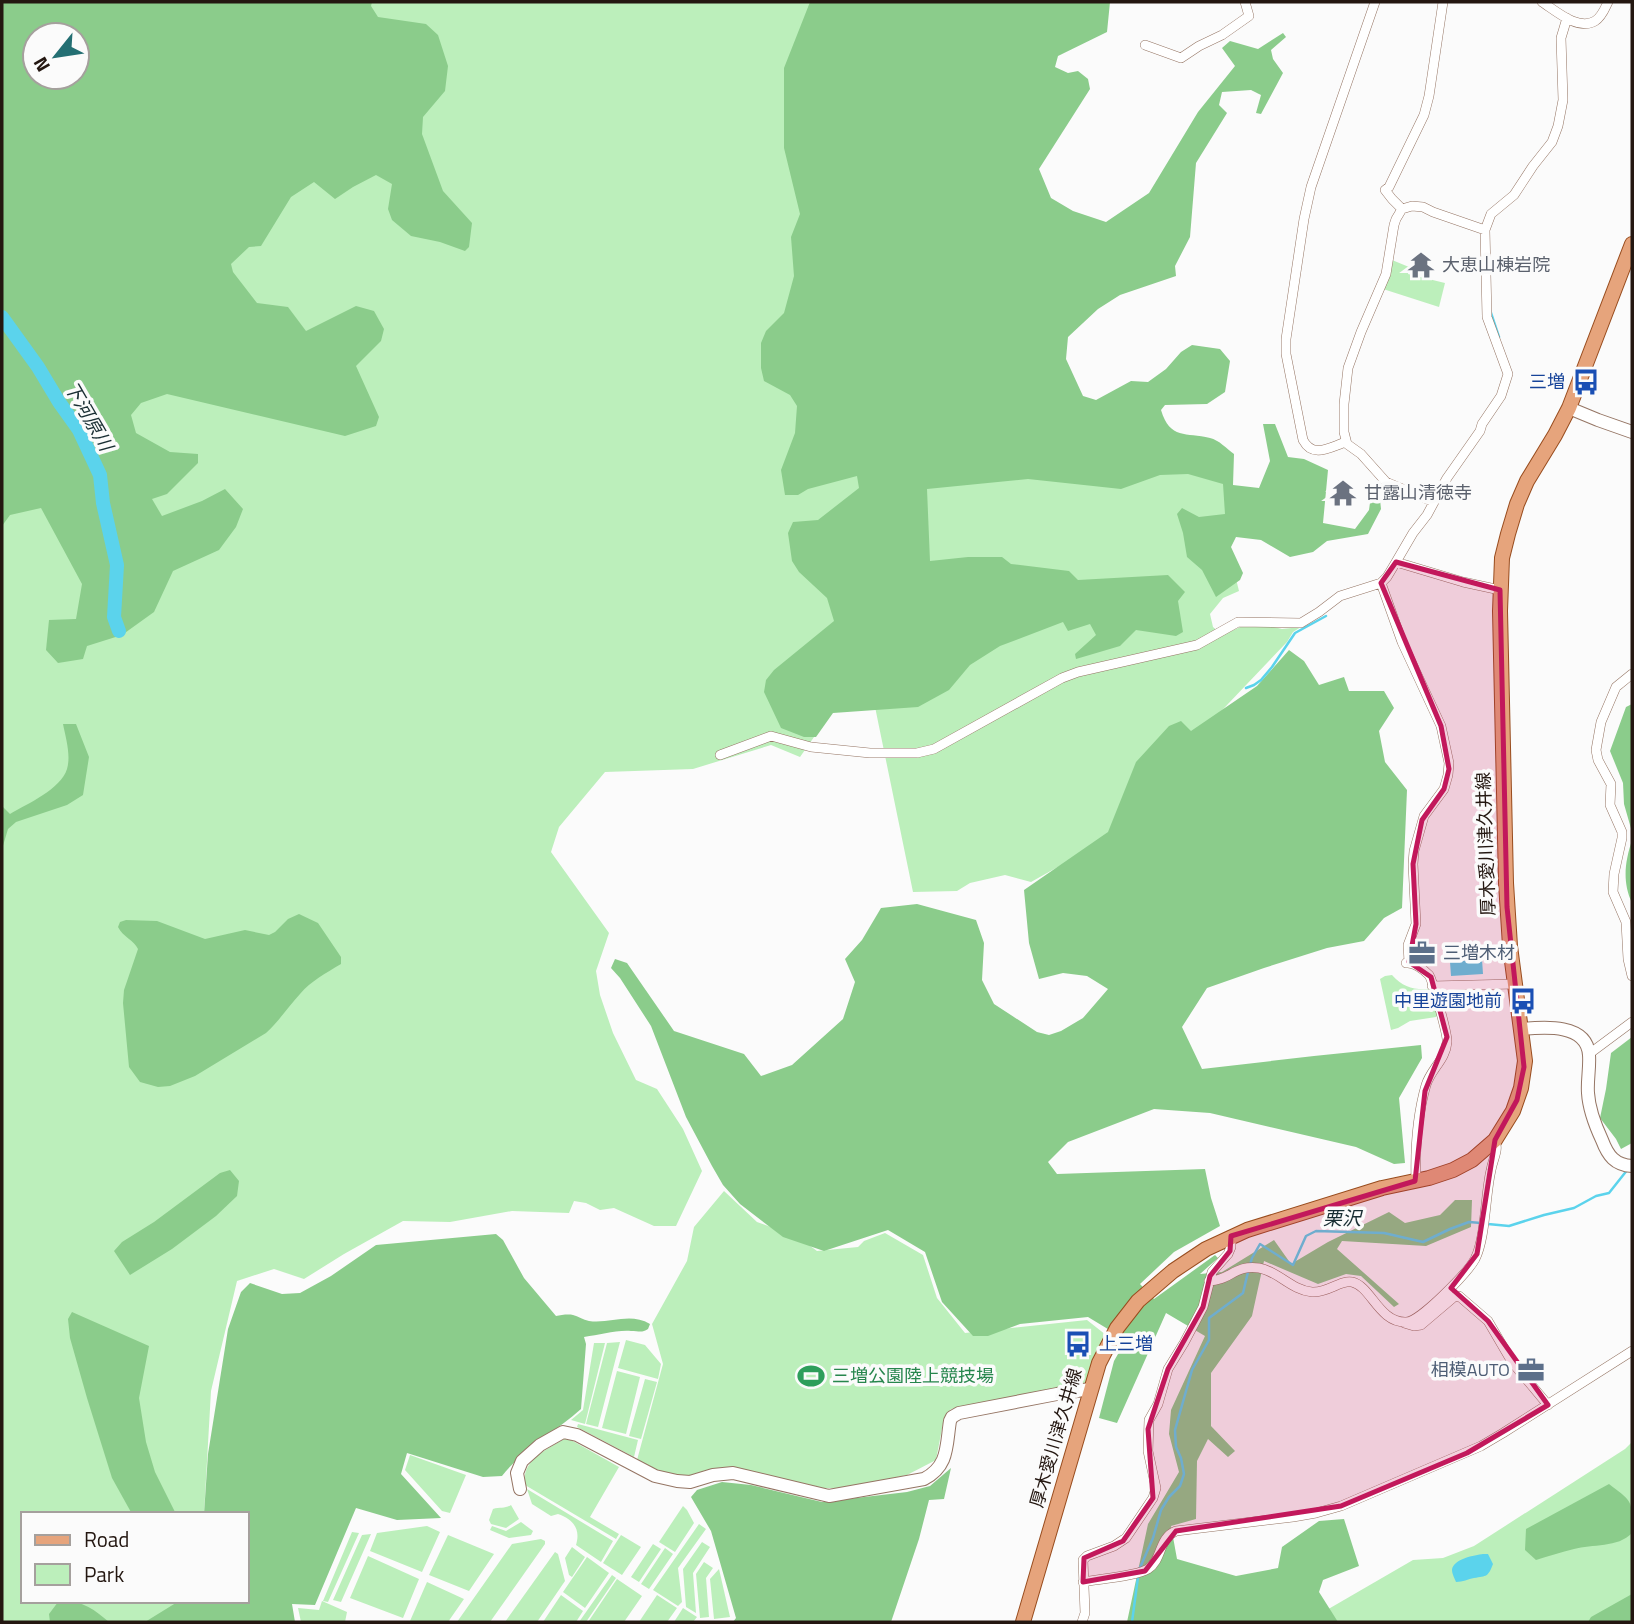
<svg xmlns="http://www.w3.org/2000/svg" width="1634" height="1624" viewBox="0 0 1634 1624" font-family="'Titillium Web','Noto Sans JP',sans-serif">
	<rect width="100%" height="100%" fill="#fbfbfb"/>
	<path fill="#bcefbb" d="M335 2H854L969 370 1226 481 1231 559 1239 591 1223 598 1210 614 1213 627 1222 635 1245 625H1266L1282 629 1301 627 1293 632 1287 642 1129 808 1113 836 1031 882 1005 875 970 883 957 891 913 892 866 663 800 757 771 745 693 769 605 772 559 827 551 852 609 933 596 971 600 995 613 1033 636 1080 657 1089 683 1129 702 1171 676 1226H654L614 1208 600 1210 586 1203 574 1201 569 1213 512 1211 450 1222 403 1221 344 1254 304 1279 274 1269 237 1281 211 1391 204 1514H23V1601H207L208 1622H2V510Z
		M1392 260 1409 267 1408 274 1445 283 1439 307 1383 289Z
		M1392 975C1403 987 1413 990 1429 989L1438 1013 1436 1017 1410 1021 1398 1028 1391 1030 1380 979 1385 976Z
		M724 1191 757 1222 798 1237 817 1251 858 1247 864 1241 885 1233 923 1255 937 1298 965 1333 1087 1320 1106 1335 1088 1381 1077 1387 951 1409 944 1418 936 1460 907 1475 846 1488H820L751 1471 686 1477 652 1471 637 1460 663 1364 652 1324 687 1261 694 1227Z
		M626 1340 645 1345 661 1364 658 1379 618 1368Z
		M620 1342 598 1427 586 1424 607 1343Z
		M594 1343H605L585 1424 571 1420 583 1410Z
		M617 1371 640 1377 626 1434 602 1428Z
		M645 1379 657 1382 641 1439 629 1436Z
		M578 1424 638 1440 634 1457 577 1427Z
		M564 1439 571 1440 619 1467 590 1517 619 1534 616 1539 525 1485C521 1460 546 1450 564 1439Z
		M1632 1442V1622H1306L1413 1560 1443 1558 1474 1546 1625 1449Z
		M410 1455 466 1475 450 1513 442 1511 405 1470Z
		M527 1489 613 1541 601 1562 576 1545C581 1529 573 1519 558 1514L551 1516 532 1504Z
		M511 1505 519 1519 506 1528 491 1524 489 1520 493 1509C500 1507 505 1509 511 1505Z
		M683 1506 687 1510 694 1523 675 1552 659 1542Z
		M521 1522 533 1531 531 1535 509 1538 490 1530 492 1526 506 1531Z
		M699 1524 706 1529 678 1568 682 1602 678 1606 653 1590Z
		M427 1526 440 1532 422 1572 370 1551 377 1533Z
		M352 1532 359 1533 328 1602 323 1601Z
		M371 1534 341 1602 333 1600 362 1535Z
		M448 1535 494 1554 469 1591 429 1575Z
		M621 1535 641 1547 622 1575 603 1563Z
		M541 1539 545 1541V1544L490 1622H457L512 1544Z
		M702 1542 710 1547 693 1573 696 1613 686 1607 683 1569Z
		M653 1544 661 1549 639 1582 631 1577Z
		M572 1547 585 1557 572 1577 569 1575 565 1558Z
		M665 1548 673 1554 649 1589 641 1584Z
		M555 1552 558 1554 565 1581 537 1622H505Z
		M368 1556 419 1579 403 1618 350 1598Z
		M587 1557 609 1573 585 1608 563 1592Z
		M704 1562 713 1568 706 1578 709 1617 700 1618 696 1574Z
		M719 1569 730 1617 714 1619 710 1579Z
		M612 1575 616 1578 586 1622H579Z
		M617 1579 642 1596 624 1622H588Z
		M427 1582 464 1599 448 1622H414L410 1621Z
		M561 1595 583 1611 576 1622H543Z
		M657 1595 677 1608 667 1622H639Z
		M322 1601 347 1612 345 1622H301L298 1608 319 1610Z
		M683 1608 697 1617 693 1622H674Z"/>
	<path fill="#8bcc8b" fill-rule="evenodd" d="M2 2H372L371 6 378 17 426 24 438 35 448 66 445 91 423 117 422 134 443 191 472 223 469 247 465 251 440 242 411 236 392 220 388 209 392 184 376 175 353 187 335 199 314 182 291 197 261 246 249 247 231 264 233 272 257 303 288 307 306 331 356 306 374 311 384 329 381 341 356 366 379 417 376 426 345 436 167 394 141 403 131 415 136 433 170 452 198 454V463L167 494 152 499 162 516 202 501 225 489 243 509 236 527 219 550 173 571 154 612 122 635 87 646 83 659 58 663 46 650 49 620 76 619 82 584 41 508 10 515 2 526ZM35 35H77V77H35Z
		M810 2H1110L1107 32 1058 56 1055 67 1068 73 1078 71 1088 79 1090 89 1039 169 1051 198 1073 211 1106 222 1149 193 1198 112 1235 66 1222 48 1230 41 1258 49 1283 33 1286 37 1271 50 1273 59 1283 73 1261 114 1256 113 1261 95 1251 90 1222 92 1219 105 1227 113 1196 163 1190 237 1175 266 1176 276 1120 295 1098 309 1068 337 1066 359 1083 396 1096 400 1131 381 1148 382 1166 369 1181 352 1192 345 1220 349 1230 361 1225 392 1207 404 1165 405 1161 410C1170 440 1186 432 1210 438 1219 440 1227 449 1234 454L1233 485 1259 488 1270 461 1263 424H1275L1288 457 1304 459 1328 470 1323 523 1355 529 1369 510 1372 488 1379 490 1381 509 1368 534 1327 541 1313 552 1290 557 1261 540 1236 537 1231 547 1243 573 1240 580 1216 597 1202 570 1187 557 1183 533 1177 514 1182 508 1199 517 1225 514 1223 484 1188 474 1160 475 1121 489 1028 479 927 489 930 561 968 557H1002L1011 564 1069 571 1078 580 1168 575 1185 592 1178 601 1183 632 1176 636 1136 630 1120 646 1076 659 1075 654 1096 635 1090 624 1068 631 1063 622 1000 646 970 665 949 690 918 707 833 713 816 737H804L781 728 764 692 766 680 774 670 834 621 827 598 799 572 792 561 788 533 793 522 818 520 859 488 857 476 808 489 798 495H785L781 470 795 433 797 406 790 395 764 381 761 368V343L766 331 784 313 794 276 791 237 800 214 784 148V68Z
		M1289 650 1304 661 1319 685 1344 677 1349 691H1384L1394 708 1379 731 1385 762 1407 790 1402 908 1384 918 1364 941 1327 948 1264 968 1207 988 1182 1027 1202 1069 1314 1056 1421 1045 1422 1058 1399 1098 1405 1163 1394 1164 1356 1147 1210 1113 1154 1109 1068 1142 1048 1162 1057 1174 1205 1169 1211 1198 1220 1226 1174 1252 1140 1284 1154 1299 1215 1255 1218 1258 1200 1274 1222 1272 1274 1240 1291 1264 1328 1242 1389 1212 1405 1223 1440 1215 1455 1200H1472L1471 1227 1426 1246 1342 1241 1337 1249 1399 1304 1394 1307 1361 1276 1346 1274 1318 1284 1264 1261 1252 1316 1211 1373V1426L1235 1451 1228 1457 1208 1439 1197 1461 1196 1519 1171 1526 1177 1559 1236 1576 1278 1568 1282 1547 1319 1521 1344 1519 1359 1566 1323 1580 1319 1592 1338 1622H1127L1148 1524 1179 1472 1169 1434 1171 1410 1205 1336 1166 1313 1117 1423 1099 1418 1114 1361 1126 1340 1088 1317 1020 1324 988 1336H973L942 1302 925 1252 888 1230 824 1251 783 1237 740 1204 723 1185 712 1166 686 1117 651 1026 620 978 611 968 615 959 627 963 674 1031 744 1054 761 1076 792 1065 843 1019 855 982 845 959 862 940 881 908 917 904 976 920 984 943 982 980 994 1004 1037 1032 1049 1035 1061 1031 1083 1018 1108 989 1087 976 1063 973 1039 979 1029 943 1024 890 1108 832 1136 762 1169 726 1181 721 1191 731 1257 686Z
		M1632 704V832L1624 804 1623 783 1610 751 1626 707Z
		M63 724H76L89 757 83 795 67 805 16 822 8 829 2 849V806L10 814C27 804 61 789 67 769 71 755 66 739 63 724Z
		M1632 840V903C1622 881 1625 862 1632 840Z
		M299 914 318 923 341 957V964C326 973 311 981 300 994 288 1007 279 1021 266 1033L195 1076 170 1086 158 1087 140 1082 129 1067 123 1003 124 990 138 949C134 940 123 937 118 927L120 922 126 920 157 921 205 939 245 930 269 935 275 932 288 919Z
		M1632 1037V1143L1621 1149 1616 1139 1600 1118 1606 1089 1611 1053Z
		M230 1170 239 1181 237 1196 216 1216 172 1249 130 1275 114 1251 122 1242 154 1222 220 1173Z
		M496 1234 503 1240 524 1278 556 1316C561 1315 568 1314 573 1315 578 1316 583 1320 589 1321 610 1324 630 1312 650 1324L648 1329C642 1333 639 1331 631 1331 615 1330 600 1335 584 1337L586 1344 581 1409C555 1432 523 1449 502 1476L483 1477 407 1453 401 1474 441 1518 397 1520 356 1508 315 1605 292 1604 295 1622H145L179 1601H247V1514H204L208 1454 228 1329 241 1292 250 1283 282 1294 300 1293 331 1276 376 1245Z
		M72 1312 149 1346 139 1398 146 1442 155 1472 176 1514H132L112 1478 87 1398 70 1338 68 1319Z
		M951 1468 944 1499 929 1500 919 1539 891 1622H733L736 1618 711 1531 691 1497 697 1490 722 1482 751 1485 822 1502 907 1492 930 1486Z
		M1609 1484C1634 1503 1632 1500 1632 1533 1618 1548 1592 1544 1574 1549 1561 1552 1549 1556 1536 1560L1525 1550 1526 1529Z
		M1632 1594V1622H1588L1591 1617Z
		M64 1601C83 1601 95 1610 109 1622H50L49 1614 58 1602Z"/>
	<path fill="#5bd3ec" d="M1482 959 1483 974 1451 976 1450 962Z
		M1483 1554H1488L1493 1564C1488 1577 1487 1576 1474 1578 1468 1579 1463 1582 1456 1582 1455 1579 1452 1574 1452 1570 1453 1559 1475 1555 1483 1554Z"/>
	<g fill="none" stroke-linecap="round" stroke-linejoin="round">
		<path stroke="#5bd3ec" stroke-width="2.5" d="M1490 310 1499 337
			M1246 688 1254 685 1261 680 1272 667 1295 633 1326 616
			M1488 1224 1509 1226 1544 1215 1574 1208 1596 1196 1609 1193 1628 1169
			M1250 1265 1252 1258 1260 1244 1293 1265 1306 1236 1316 1231 1384 1233 1423 1242 1450 1229 1469 1222 1481 1223
			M1139 1570 1153 1538 1161 1510 1169 1497 1180 1486 1184 1474 1181 1458 1176 1447 1175 1430 1192 1370 1209 1340V1318L1243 1293 1248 1272
			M1132 1622 1138 1577"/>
		<path stroke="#5bd3ec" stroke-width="14" d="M2 317 38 367 59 402 79 430 100 475 103 503 117 565 114 617 119 631"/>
		<g stroke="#957564" stroke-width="10">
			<path id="street" d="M1542 2C1556 11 1578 31 1595 21 1602 17 1605 8 1608 2
				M1145 45 1181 58 1199 46 1222 35 1249 16 1245 2
				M1402 209 1392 199 1385 190 1389 187 1424 115 1429 96 1443 2
				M1346 442C1330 447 1313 459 1303 440L1286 354V339L1304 219 1311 187 1375 2
				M1434 502 1386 482 1361 454 1347 444 1344 432V404L1348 368 1361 332 1386 274 1394 225 1396 219 1402 209 1412 206 1423 207 1433 212 1485 230
				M1396 562 1413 533 1427 515 1447 478 1480 431 1482 424 1501 396 1508 374 1487 317 1485 230 1491 214 1514 195 1533 166 1552 142 1558 126 1563 100 1561 38 1567 18
				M1381 583 1402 642 1441 726 1449 763 1448 775 1444 789 1424 816 1414 851 1413 864 1416 924 1408 945 1409 962
				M1632 674 1616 687 1601 722 1596 750 1598 760 1611 784 1610 805 1622 832V838L1614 874 1613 892 1626 922 1628 959 1632 976
				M720 755 771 736 811 747 870 753H917L934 749 1062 678 1078 672 1197 645 1238 622 1301 623 1319 612 1340 596 1381 583 1387 577 1396 562 1463 582 1500 590
				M1406 963C1414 962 1423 969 1429 975 1432 979 1448 1035 1447 1042 1446 1059 1431 1069 1426 1085 1417 1116 1415 1150 1416 1181
				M1432 986 1514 984
				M1589 1054 1632 1022
				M1209 1281C1229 1281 1236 1264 1259 1268 1278 1271 1291 1290 1312 1292 1328 1293 1340 1280 1352 1282 1371 1286 1379 1323 1406 1322 1420 1322 1468 1272 1475 1259 1486 1237 1485 1195 1491 1170 1493 1158 1499 1151 1495 1140
				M1404 1323 1414 1326 1421 1325 1454 1297 1459 1296 1488 1321 1512 1362 1548 1405
				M1083 1582C1098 1579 1137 1576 1148 1569 1163 1559 1158 1538 1176 1531L1293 1517 1316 1513 1341 1506 1481 1446 1503 1433 1632 1351
				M1082 1622 1085 1613 1083 1560 1087 1556 1114 1546 1126 1538 1153 1498 1156 1488 1148 1451 1149 1420 1158 1404 1168 1369 1184 1343 1203 1307 1212 1272 1228 1254 1231 1247V1236"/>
		</g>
		<g stroke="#957564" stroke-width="14">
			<path id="secondary" d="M1569 408 1598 420 1632 432
				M1521 1029C1544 1027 1587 1023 1589 1055 1590 1068 1587 1081 1588 1093 1589 1110 1595 1125 1602 1140 1608 1156 1615 1165 1632 1166
				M520 1489 517 1473 522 1461 540 1445 563 1432 577 1435 655 1476 677 1481 690 1482 713 1475 733 1473 829 1496 924 1479C949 1466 946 1446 950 1421L952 1417 959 1413 1057 1394 1090 1389"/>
		</g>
		<g stroke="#984c1e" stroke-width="16">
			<path id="primary" d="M1023 1622 1099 1363 1117 1328 1138 1301 1173 1271 1206 1249 1247 1230 1382 1188 1429 1178 1453 1170 1472 1160 1495 1140 1513 1111 1521 1088 1525 1061 1510 946 1506 883 1500 611 1502 558 1508 534 1517 504 1527 481 1555 435 1569 408 1632 244"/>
		</g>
		<use href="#street" stroke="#fff" stroke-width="9"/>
		<use href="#secondary" stroke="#fff" stroke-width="12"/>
		<use href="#primary" stroke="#e6a47c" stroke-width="14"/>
	</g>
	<path fill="#c2185b" fill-opacity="0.2" stroke="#c2185b" stroke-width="5" stroke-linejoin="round" d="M1396 562 1500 590 1507 907 1524 1067 1517 1100 1495 1140 1477 1254 1451 1288 1488 1321 1548 1405 1467 1453 1341 1506 1176 1531 1145 1571 1083 1582 1084 1558 1123 1541 1153 1498 1148 1429 1168 1369 1203 1307 1210 1276 1230 1251 1231 1236 1415 1181 1425 1091 1447 1037 1431 977 1409 962 1416 924 1413 864 1422 820 1444 789 1449 769 1441 726 1381 583Z"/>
	<defs>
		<g id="temple-bare" transform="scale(2.1)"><path d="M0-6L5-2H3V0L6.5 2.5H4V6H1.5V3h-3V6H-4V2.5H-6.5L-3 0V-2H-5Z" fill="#6b7280" stroke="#fbfbfb" stroke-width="2.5" paint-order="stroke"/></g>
		<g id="bus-bare" transform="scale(2.1)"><path d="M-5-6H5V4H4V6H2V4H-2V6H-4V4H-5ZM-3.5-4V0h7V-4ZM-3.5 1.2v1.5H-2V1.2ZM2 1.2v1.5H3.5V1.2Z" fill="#1a4fb4" stroke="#fbfbfb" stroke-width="2.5" paint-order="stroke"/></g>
		<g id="office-bare" transform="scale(2.1)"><path d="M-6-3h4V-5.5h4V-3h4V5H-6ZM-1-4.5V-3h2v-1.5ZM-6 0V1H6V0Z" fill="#5c6f8a" stroke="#fbfbfb" stroke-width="2.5" paint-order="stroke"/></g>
		<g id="stadium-bare" transform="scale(2.1)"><path d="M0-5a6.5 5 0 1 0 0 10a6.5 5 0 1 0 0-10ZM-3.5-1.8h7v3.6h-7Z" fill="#2e9e5b" stroke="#fbfbfb" stroke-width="2.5" paint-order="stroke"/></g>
	</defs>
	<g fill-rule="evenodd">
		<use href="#temple-bare" x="1421" y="265"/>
		<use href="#bus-bare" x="1586" y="382"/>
		<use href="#temple-bare" x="1343" y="493"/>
		<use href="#office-bare" x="1422" y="953"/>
		<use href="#bus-bare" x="1523" y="1001"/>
		<use href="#bus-bare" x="1078" y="1344"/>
		<use href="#office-bare" x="1531" y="1370"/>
		<use href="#stadium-bare" x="811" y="1376"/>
	</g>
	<g text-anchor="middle" stroke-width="7" stroke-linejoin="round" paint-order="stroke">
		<g font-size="18" fill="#5b616d" stroke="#fbfbfb" text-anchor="start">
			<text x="1442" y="271">大恵山棟岩院</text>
			<text x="1364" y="499">甘露山清徳寺</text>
		</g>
		<g font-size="18" fill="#164399" stroke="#fbfbfb" text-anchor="end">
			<text x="1565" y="388">三増</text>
			<text x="1502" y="1007">中里遊園地前</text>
			<text x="1099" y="1350" text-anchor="start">上三増</text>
		</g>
		<g font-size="18" fill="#241711" stroke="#fbfbfb">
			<text transform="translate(1486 844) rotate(-92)" y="6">厚木愛川津久井線</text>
			<text transform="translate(1056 1438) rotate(-74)" y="6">厚木愛川津久井線</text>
		</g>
		<g font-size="18" fill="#4e5e75" stroke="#fbfbfb" text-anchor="start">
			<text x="1443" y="959">三増木材</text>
			<text x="1510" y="1376" text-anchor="end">相模AUTO</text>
		</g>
		<g font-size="18" fill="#27864d" stroke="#fbfbfb" text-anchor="start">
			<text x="832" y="1382">三増公園陸上競技場</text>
		</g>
		<g font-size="19" font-style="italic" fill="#182d32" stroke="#fbfbfb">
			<text transform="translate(89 416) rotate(60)" y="7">下河原川</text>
			<text x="1342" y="1225">栗沢</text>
		</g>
	</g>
	<rect width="1634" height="1624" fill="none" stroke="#241711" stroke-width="7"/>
	<rect x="21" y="1512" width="228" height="91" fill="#fbfbfb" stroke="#a5a09d" stroke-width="2"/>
	<rect x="35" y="1535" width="35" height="10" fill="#e6a47c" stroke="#a5a09d" stroke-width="2"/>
	<text x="84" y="1547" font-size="21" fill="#241711">Road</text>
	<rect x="35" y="1564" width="35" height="21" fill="#bcefbb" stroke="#a5a09d" stroke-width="2"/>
	<text x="84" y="1582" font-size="21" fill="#241711">Park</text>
	<g transform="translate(56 56) rotate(240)"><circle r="33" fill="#fbfbfb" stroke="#a5a09d" stroke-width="2"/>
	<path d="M0-5L12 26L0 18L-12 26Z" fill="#246f73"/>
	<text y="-10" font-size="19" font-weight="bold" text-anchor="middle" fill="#241711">N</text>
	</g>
</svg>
